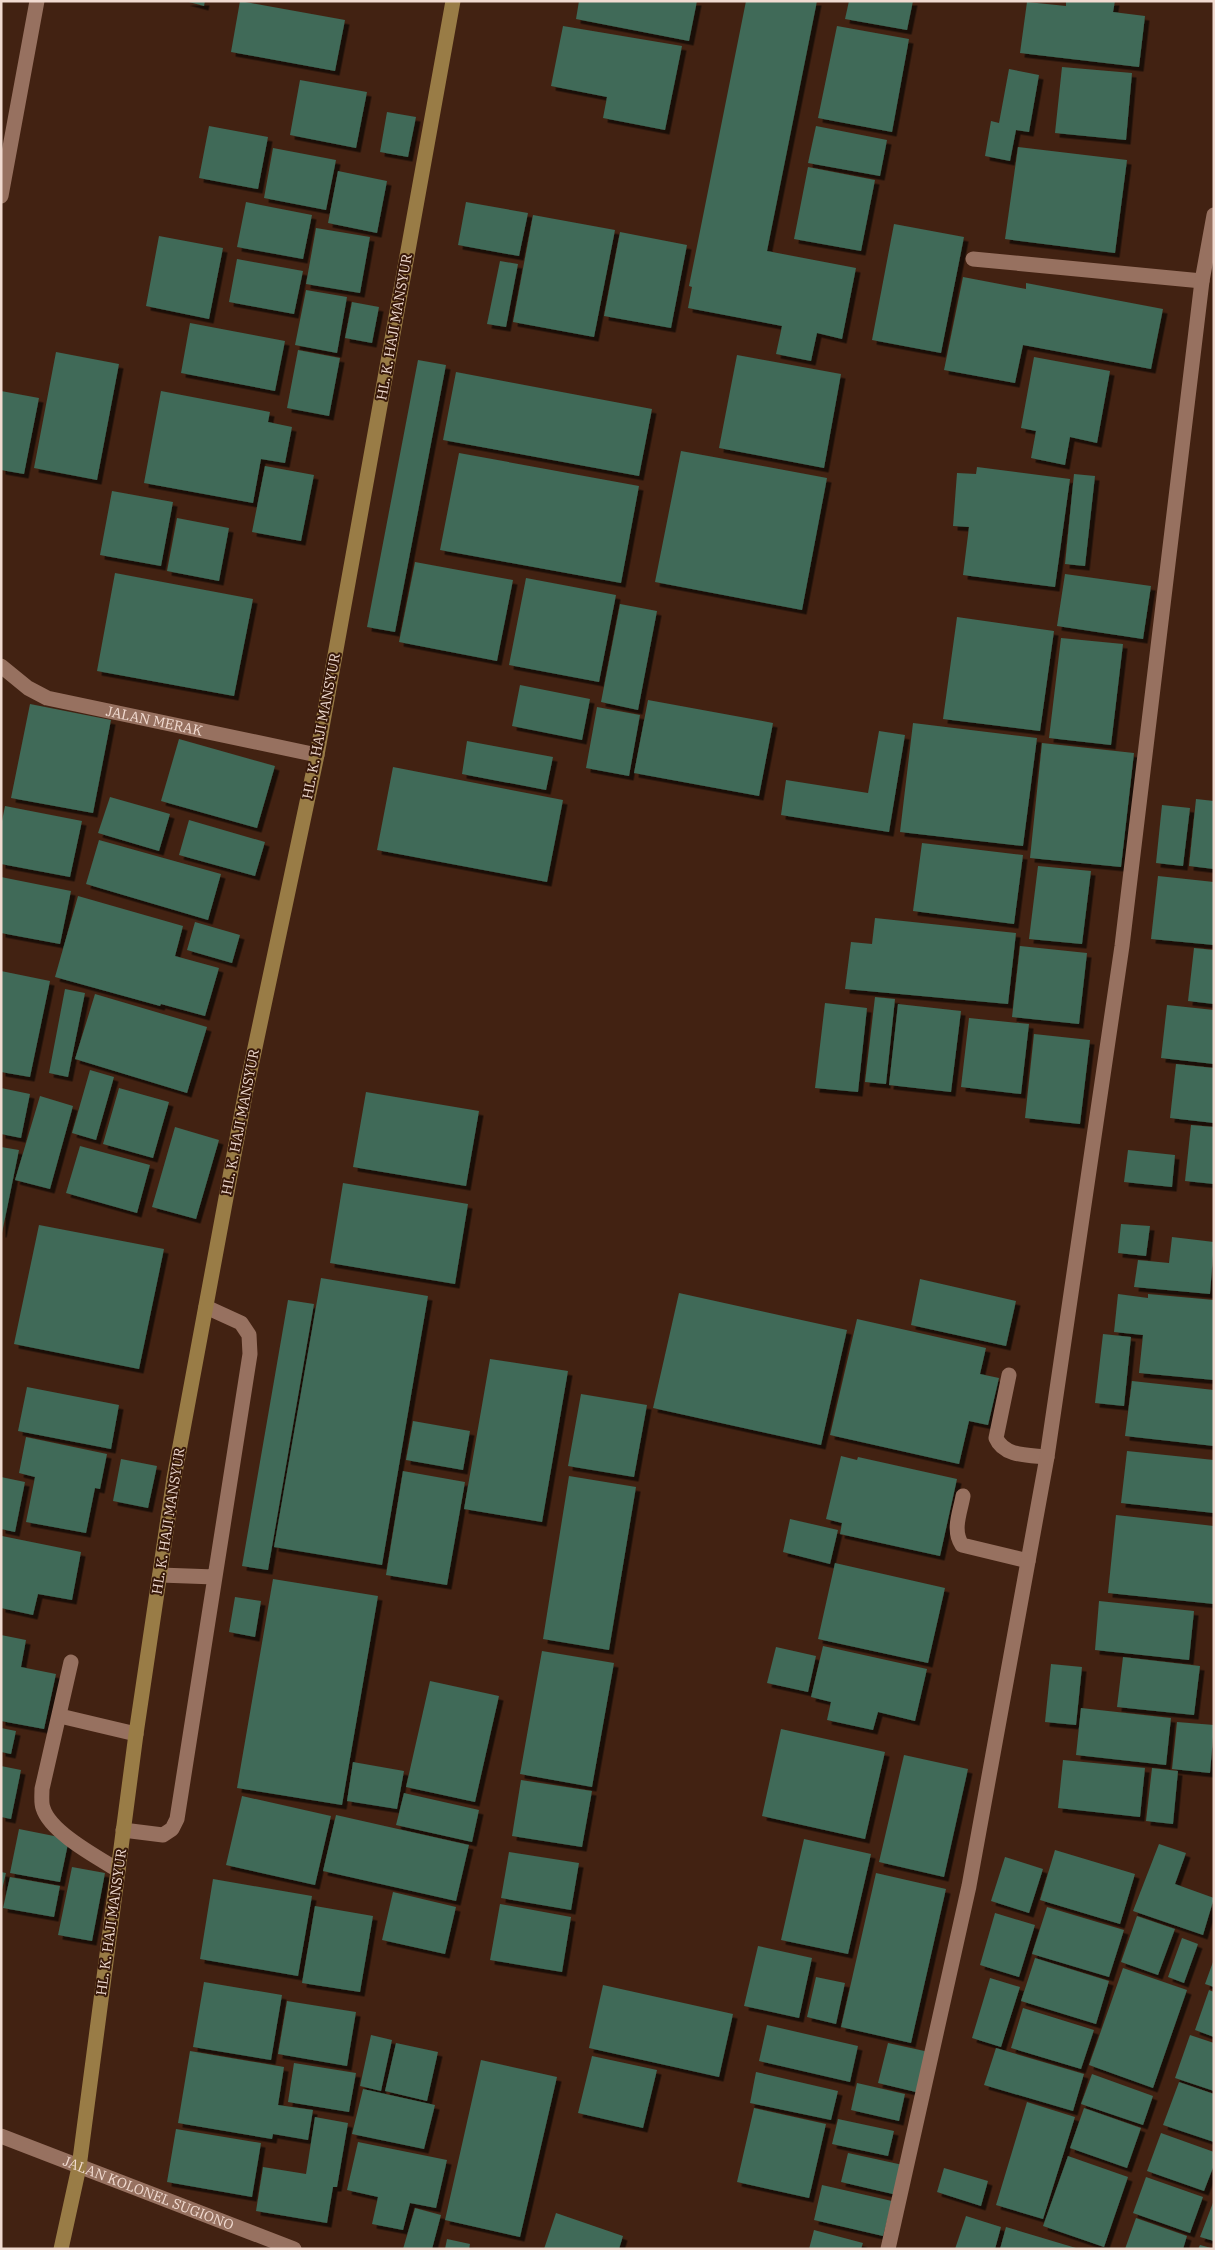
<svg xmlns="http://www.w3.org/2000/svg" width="1215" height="2250" viewBox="0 0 1215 2250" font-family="'IBM Plex Serif',serif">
	<defs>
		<filter id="shadow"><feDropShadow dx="4.5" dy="4.5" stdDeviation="0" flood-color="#0009"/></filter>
	</defs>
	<rect width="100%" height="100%" fill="#422212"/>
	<path fill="#3f6a58" filter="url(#shadow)" d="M185 1H205L204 6Z
		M240 1 345 20 335 71 231 52Z
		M579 1H697L689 41 576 19Z
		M746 1H817L767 251 856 268 842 339 817 333 811 361 776 354 782 326 688 308 692 287 689 286Z
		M849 1H913L907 30 845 19Z
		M1066 1H1115L1113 12 1145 16 1139 67 1020 53 1027 2 1066 6Z
		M563 26 682 46 665 130 603 118 607 97 551 86Z
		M837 26 909 39 892 132 818 118Z
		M1062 67 1132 73 1126 140 1055 133Z
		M1009 69 1039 75 1029 132 1016 130 1010 161 985 156 991 121 999 123Z
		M300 80 367 92 356 148 290 135Z
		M387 112 416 117 408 157 380 152Z
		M209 126 268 137 258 189 199 178Z
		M816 126 887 140 880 176 808 163Z
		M1018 147 1127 160 1115 253 1005 239Z
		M273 148 336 160 326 210 264 198Z
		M808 167 875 180 861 251 794 239Z
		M338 171 387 181 377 233 328 223Z
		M246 202 312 215 303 259 237 247Z
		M466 202 528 213 519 256 458 245Z
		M533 215 615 230 594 337 513 322Z
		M894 224 964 237 941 353 872 340Z
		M316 228 370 237 360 293 306 284Z
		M620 232 687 245 671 328 604 316Z
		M159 236 223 248 209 319 146 306Z
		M237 259 303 271 294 314 229 302Z
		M500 261 518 264 506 327 487 324Z
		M963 277 1026 289V283L1163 309 1151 369 1023 345 1015 383 944 370Z
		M306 290 347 297 337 353 295 345Z
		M352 302 379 307 372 343 345 338Z
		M190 323 285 341 275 391 181 373Z
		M298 350 340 358 329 416 287 408Z
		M56 352 119 364 97 480 34 468Z
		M737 355 841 374 824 468 719 448Z
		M1034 357 1110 371 1097 443 1070 437 1065 465 1031 458 1036 431 1021 428Z
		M418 360 446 365 395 632 367 627Z
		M456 372 652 409 639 476 443 440Z
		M1 391 39 398 24 474 1 470Z
		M161 391 270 412 268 422 292 427 285 463 261 459 253 503 144 483Z
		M681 451 827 478 802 610 655 582Z
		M459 453 639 486 621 583 440 550Z
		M265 466 314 475 301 541 252 532Z
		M977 467 1070 479 1055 587 963 575 969 527 953 526 957 473 976 474Z
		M1074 474 1095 476 1085 566 1065 564Z
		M112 491 173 502 161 566 100 555Z
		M177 518 229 528 219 581 167 571Z
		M415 562 513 580 497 661 399 642Z
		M115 573 253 599 234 696 97 671Z
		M1065 574 1151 586 1143 639 1057 626Z
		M526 578 616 595 599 682 509 665Z
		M620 604 657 611 638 710 601 702Z
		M957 617 1054 631 1040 731 943 719Z
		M1061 638 1123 644 1111 745 1049 738Z
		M520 685 590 699 582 740 512 726Z
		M648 700 773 723 759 796 634 773Z
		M30 704 111 720 93 813 11 798Z
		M597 707 640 715 629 776 586 768Z
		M913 723 1037 738 1023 846 900 832Z
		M879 731 905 735 889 832 781 815 786 780 868 793Z
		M179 739 275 766 257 828 161 801Z
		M467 741 553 757 546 790 462 774Z
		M1042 743 1134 753 1121 867 1030 858Z
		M393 767 563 800 547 882 377 850Z
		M110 797 170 814 159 851 98 833Z
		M1196 799 1214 801V869L1189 866Z
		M1162 805 1190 808 1183 866 1156 863Z
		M5 806 82 821 70 877 1 864V826Z
		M189 820 265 842 255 876 179 855Z
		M99 840 221 874 208 920 86 884Z
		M922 843 1023 855 1014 924 913 911Z
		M1038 866 1091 871 1082 944 1029 939Z
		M1158 876 1214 882V945L1151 939Z
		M1 877 71 891 60 944 1 933Z
		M78 896 183 926 175 956 219 968 205 1016 161 1004 160 1006 55 977Z
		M875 918 1016 933 1008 1004 845 989 851 942 872 944Z
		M195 922 240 935 232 963 187 950Z
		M1020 946 1087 953 1079 1024 1012 1017Z
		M1194 948 1214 950V1004L1188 1001Z
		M1 971 50 981 30 1077 1 1072Z
		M65 989 85 993 68 1077 49 1073Z
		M95 994 207 1027 187 1093 75 1059Z
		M875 997 895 999 886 1084 865 1082Z
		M825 1003 867 1008 858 1092 815 1088Z
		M898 1004 961 1011 951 1092 889 1085Z
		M1167 1005 1214 1010V1064L1161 1058Z
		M969 1018 1029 1024 1021 1094 961 1087Z
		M1034 1034 1090 1040 1080 1124 1025 1118Z
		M1176 1064 1214 1068V1123L1170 1118Z
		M90 1070 114 1077 96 1140 72 1133Z
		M1 1088 30 1094 21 1138 1 1134Z
		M119 1088 169 1102 153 1158 103 1144Z
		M366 1092 479 1111 466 1186 353 1167Z
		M40 1096 73 1106 50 1189 15 1180Z
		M1191 1125 1214 1127V1184L1185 1181Z
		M175 1127 219 1140 196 1219 152 1207Z
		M80 1146 150 1165 137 1213 66 1193Z
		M1 1147 19 1150 2 1233H1Z
		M1128 1150 1175 1155 1172 1187 1124 1182Z
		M343 1183 468 1204 455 1284 330 1263Z
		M1121 1224 1150 1226 1146 1256 1118 1253Z
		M39 1225 164 1249 139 1369 14 1344Z
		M1172 1237 1214 1242 1210 1294 1134 1287 1138 1260 1169 1263Z
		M321 1278 428 1296 382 1565 274 1547Z
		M920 1279 1016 1301 1006 1346 911 1325Z
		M679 1293 847 1330 821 1445 653 1408Z
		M1118 1294 1148 1298V1294L1214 1300V1380L1139 1373 1143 1335 1114 1332Z
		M288 1300 314 1304 268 1570 242 1566Z
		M857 1319 986 1348 980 1374 999 1378 988 1425 969 1421 959 1464 830 1435Z
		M1103 1334 1131 1337 1124 1406 1095 1403Z
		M490 1359 568 1371 542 1522 464 1509Z
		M1132 1381 1214 1390V1446L1125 1436Z
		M27 1387 119 1405 111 1449 18 1431Z
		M581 1394 647 1405 634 1477 568 1466Z
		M413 1421 470 1431 463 1470 406 1460Z
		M26 1437 107 1454 100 1489 95 1488 86 1533 26 1522 35 1477 19 1473Z
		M1127 1451 1214 1460V1513L1121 1503Z
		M841 1456 857 1460 858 1457 957 1479 940 1556 840 1534 842 1523 826 1519Z
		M121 1459 157 1466 148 1508 113 1501Z
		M403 1471 465 1482 447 1585 386 1575Z
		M569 1476 636 1487 609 1650 543 1639Z
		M1 1477 25 1482 15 1532 1 1529Z
		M1116 1515 1214 1526V1604L1108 1593Z
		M790 1519 838 1530 830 1564 783 1552Z
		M2 1536 81 1552 72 1600 38 1594 33 1615 1 1608Z
		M835 1563 945 1588 928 1663 818 1639Z
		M273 1579 378 1596 342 1805 237 1788Z
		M235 1597 261 1601 255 1637 229 1632Z
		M1099 1601 1194 1611 1189 1660 1095 1650Z
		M1 1635 26 1640 21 1667 56 1674 44 1729 1 1721Z
		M823 1646 927 1669 915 1721 878 1712 873 1730 827 1720 831 1702 811 1697Z
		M776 1647 816 1656 808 1692 767 1683Z
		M542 1651 614 1663 592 1787 520 1774Z
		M1123 1657 1200 1666 1194 1715 1117 1707Z
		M1051 1664 1082 1667 1076 1725 1045 1722Z
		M430 1681 499 1696 475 1802 406 1787Z
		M1081 1708 1171 1718 1166 1765 1076 1755Z
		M1177 1722 1214 1725 1210 1773 1172 1769Z
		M1 1728 16 1731 11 1754 1 1752Z
		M781 1729 885 1752 865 1839 762 1816Z
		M904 1755 968 1769 944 1877 879 1862Z
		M1063 1760 1145 1768 1140 1817 1058 1808Z
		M353 1762 404 1771 397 1809 347 1801Z
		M1 1766 21 1770 11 1819 1 1817Z
		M1152 1768 1178 1771 1173 1824 1146 1821Z
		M521 1780 592 1791 582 1847 512 1836Z
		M404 1793 479 1810 472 1842 396 1825Z
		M242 1796 331 1816 315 1885 226 1865Z
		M336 1815 469 1845 456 1901 323 1871Z
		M19 1829 69 1839 60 1882 10 1873Z
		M804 1839 871 1854 848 1954 781 1940Z
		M1159 1844 1186 1853 1175 1884 1214 1898 1203 1935 1133 1911Z
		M1055 1850 1135 1874 1120 1924 1040 1900Z
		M509 1852 579 1863 571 1910 501 1898Z
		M1005 1857 1043 1869 1029 1913 991 1901Z
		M72 1867 105 1873 92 1941 58 1935Z
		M1 1872 6 1873 2 1890H1Z
		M876 1873 946 1889 911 2043 841 2027Z
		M10 1877 60 1886 54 1917 3 1908Z
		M213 1879 312 1896 298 1976 200 1959Z
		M393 1892 456 1907 445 1954 382 1940Z
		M500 1904 571 1917 562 1972 490 1960Z
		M315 1906 373 1916 360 1992 302 1983Z
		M1047 1907 1124 1930 1109 1977 1032 1954Z
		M995 1913 1035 1925 1019 1977 980 1965Z
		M1137 1916 1175 1929 1158 1975 1121 1962Z
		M1182 1938 1198 1944 1184 1983 1168 1977Z
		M758 1946 812 1958 799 2018 744 2006Z
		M1035 1958 1109 1981 1096 2024 1021 2001Z
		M1213 1962H1214V1987L1205 1984Z
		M1123 1968 1187 1990 1153 2088 1089 2065Z
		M816 1977 845 1983 836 2024 807 2017Z
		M990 1978 1020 1987 1001 2047 972 2038Z
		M204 1982 282 1995 271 2060 193 2047Z
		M603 1985 733 2014 719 2077 589 2048Z
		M1209 1990 1214 1992V2037L1195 2030Z
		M287 2001 356 2012 347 2066 278 2054Z
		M1023 2008 1094 2030 1081 2069 1011 2048Z
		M767 2025 858 2046 850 2082 759 2061Z
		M371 2035 392 2040 381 2091 360 2086Z
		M1190 2035 1214 2043V2091L1175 2078Z
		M396 2043 438 2052 427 2101 385 2091Z
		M888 2043 929 2052 920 2093 878 2083Z
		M996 2048 1084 2074 1073 2111 984 2085Z
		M190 2051 284 2067 278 2105 313 2110 308 2140 273 2134 272 2139 178 2123Z
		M592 2056 657 2070 643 2128 578 2113Z
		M481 2060 557 2077 520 2237 445 2220Z
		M294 2063 356 2073 349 2112 288 2102Z
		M756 2072 838 2091 831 2120 750 2103Z
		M1092 2074 1153 2096 1143 2125 1081 2104Z
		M1179 2082 1214 2094V2142L1163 2125Z
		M857 2083 905 2094 899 2121 851 2110Z
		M363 2089 435 2105 424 2149 352 2134Z
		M1027 2102 1075 2117 1043 2219 996 2205Z
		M754 2108 826 2124 809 2198 737 2182Z
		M1084 2108 1141 2128 1127 2168 1070 2148Z
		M315 2117 348 2123 337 2187H333L327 2223 256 2211 263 2167 306 2174Z
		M838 2119 894 2131 888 2156 832 2144Z
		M176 2129 261 2143 252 2197 167 2182Z
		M1161 2133 1214 2152V2165L1204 2191 1147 2171Z
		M358 2142 447 2160 436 2208 410 2203 403 2230 372 2224 378 2197 347 2190Z
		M848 2153 903 2165 897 2195 841 2182Z
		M1068 2156 1128 2177 1104 2247 1043 2226Z
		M944 2168 988 2181 981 2206 937 2192Z
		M1146 2177 1203 2197 1190 2233 1133 2213Z
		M822 2185 892 2201 883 2236 814 2220Z
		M1214 2200V2241L1200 2237Z
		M415 2208 441 2215 432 2249H403Z
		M556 2213 623 2236 619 2249H544Z
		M966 2216 1001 2227 995 2249H955Z
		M1136 2218 1187 2236 1183 2249H1125Z
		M1006 2227 1076 2248V2249H1000Z
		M814 2230 863 2243 861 2249H809Z
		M447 2239 470 2244 469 2249H445Z
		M1200 2245 1211 2248V2249H1198Z"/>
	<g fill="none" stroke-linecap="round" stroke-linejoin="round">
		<path stroke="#977160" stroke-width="15" d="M973 259 1202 281
			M1009 1375 996 1438C1004 1457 1030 1455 1047 1457
			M963 1496C960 1513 952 1530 962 1545L1028 1561
			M160 1575 215 1577
			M71 1662 42 1789C42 1795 41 1803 43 1808 50 1832 97 1857 118 1870
			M60 1716 136 1734
			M123 1830 163 1835 172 1829 177 1819 250 1354 249 1335 241 1323 206 1307"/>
		<g stroke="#977160" stroke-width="15">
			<path d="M1 196 37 1"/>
			<path id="s1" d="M1 666 28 688 47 698 317 755"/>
			<path id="s2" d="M1 2136 294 2249"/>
			<path d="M888 2249 969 1886 1047 1457 1122 946 1202 281 1214 215"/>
		</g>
		<path stroke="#997c46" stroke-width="15" d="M61 2249 79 2167 136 1734 174 1478 246 1090 317 755 453 1"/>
	</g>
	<g text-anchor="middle" stroke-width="4" stroke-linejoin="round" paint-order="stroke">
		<g font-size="14" fill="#f1dbd1" stroke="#371809">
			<text transform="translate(394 327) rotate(-80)" y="5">HL. K. HAJI MANSYUR</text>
			<text dy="5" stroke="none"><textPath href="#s1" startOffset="166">JALAN MERAK</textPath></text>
			<text transform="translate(321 726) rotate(-79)" y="5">HL. K. HAJI MANSYUR</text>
			<text transform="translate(240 1122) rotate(-79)" y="5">HL. K. HAJI MANSYUR</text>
			<text transform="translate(168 1521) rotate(-81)" y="5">HL. K. HAJI MANSYUR</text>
			<text transform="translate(111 1922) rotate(-82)" y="5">HL. K. HAJI MANSYUR</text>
			<text dy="5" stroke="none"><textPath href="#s2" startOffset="158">JALAN KOLONEL SUGIONO</textPath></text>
		</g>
	</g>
	<rect width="1215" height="2250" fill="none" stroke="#f1dbd1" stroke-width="5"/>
</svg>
